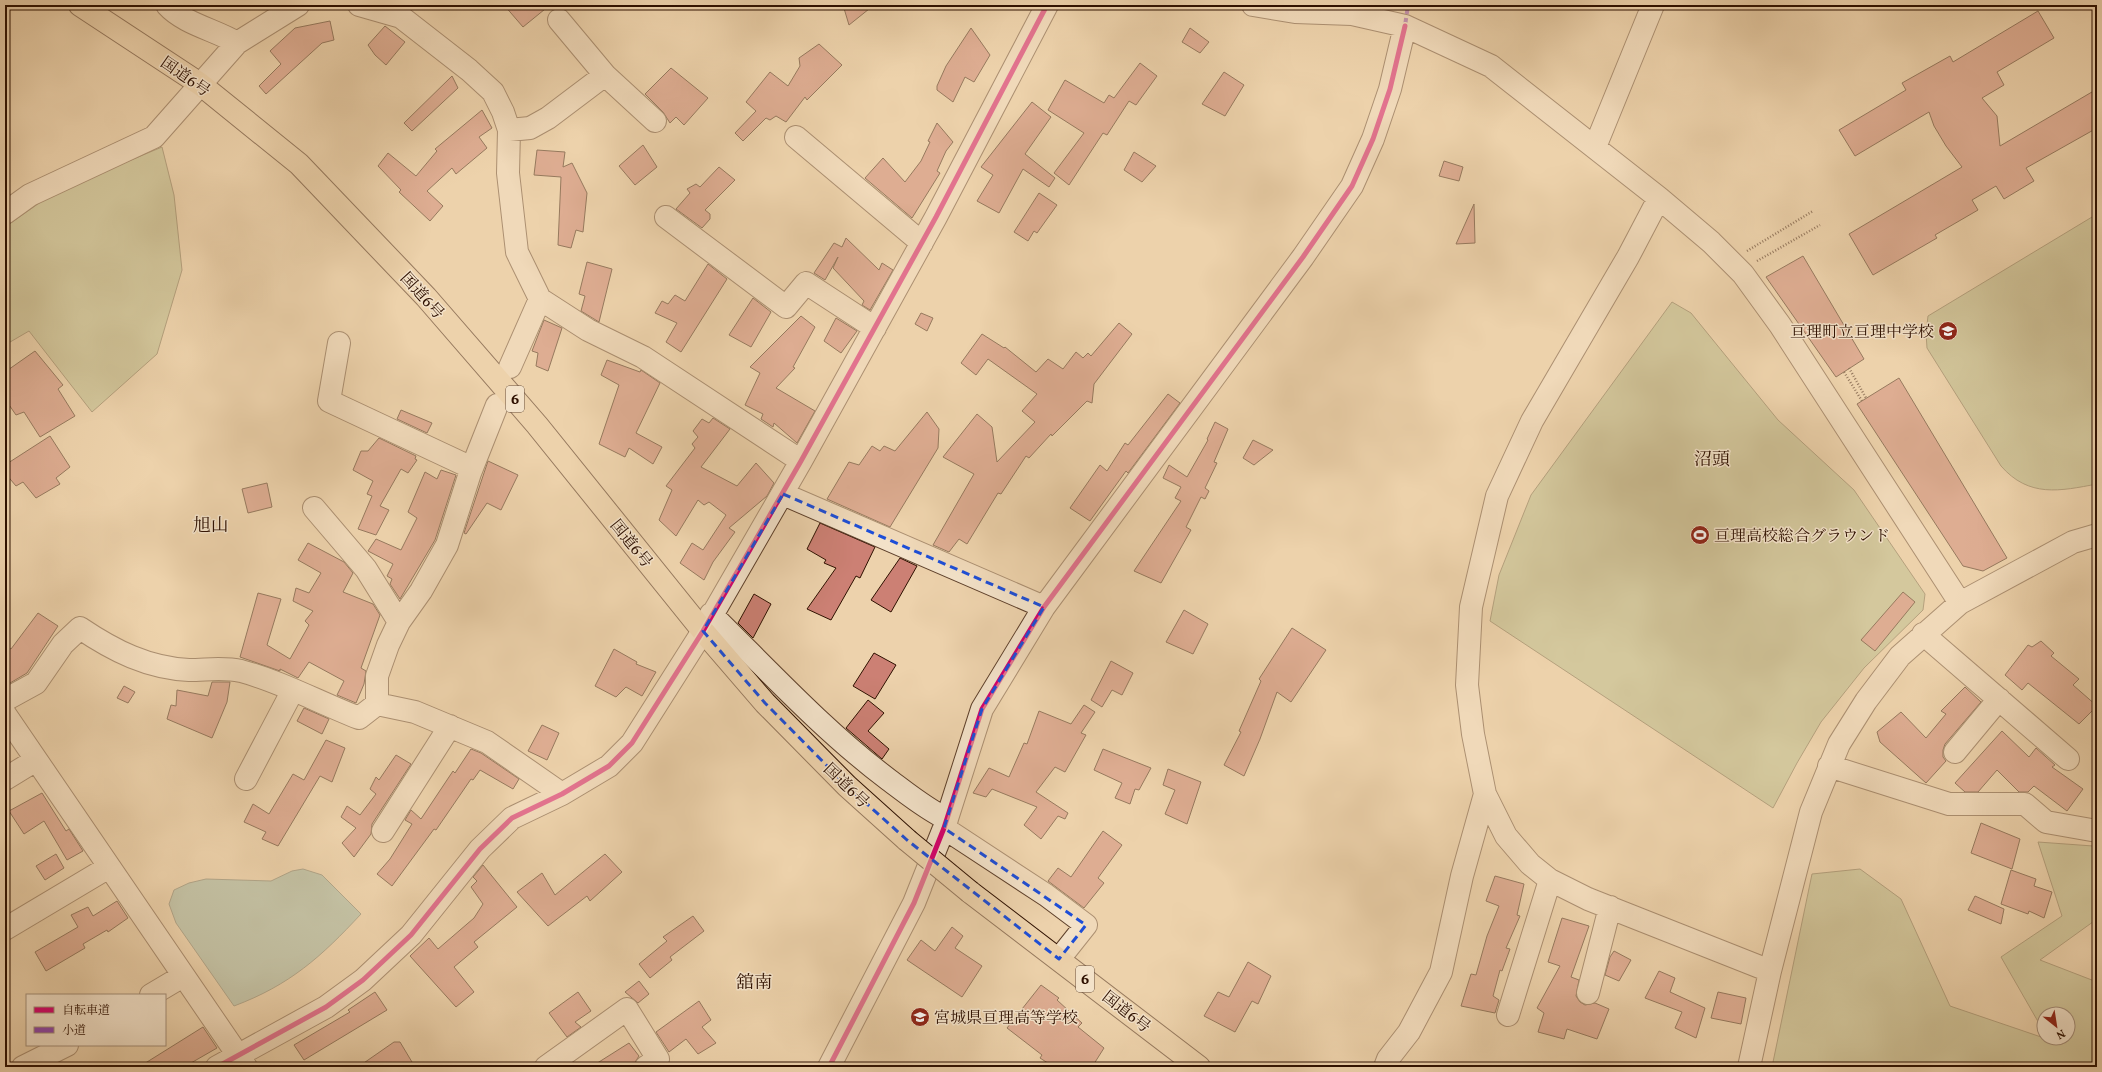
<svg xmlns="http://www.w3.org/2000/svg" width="2102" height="1072" viewBox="0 0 2102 1072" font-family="Vollkorn,'Noto Serif JP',serif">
	<rect width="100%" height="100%" fill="#edd2ac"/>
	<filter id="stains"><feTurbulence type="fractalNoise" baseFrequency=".005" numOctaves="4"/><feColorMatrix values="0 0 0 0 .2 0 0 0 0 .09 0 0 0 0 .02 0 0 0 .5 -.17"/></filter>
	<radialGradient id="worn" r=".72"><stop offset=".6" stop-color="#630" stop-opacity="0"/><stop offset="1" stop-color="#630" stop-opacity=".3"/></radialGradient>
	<path fill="#b5bd8c" stroke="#726646" d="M162 147 174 195 182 270 157 354 92 412 29 331 5 345V227L55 192Z
		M2097 214V484C2060 491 2029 498 2001 466L1927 348 1926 333 1928 316Z
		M1672 302 1691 313 1778 420 1854 490 1925 594 1923 610 1864 668 1821 722 1797 763 1773 808 1490 621 1499 575 1531 495Z
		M2038 842 2093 846 2097 919 2040 960 2097 982V1067H1772L1812 874 1860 869 1901 899 1950 1006 2044 1038H2068V1014H2044V1032L2001 957 2062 916Z"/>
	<path fill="#99b8a7" stroke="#6e7564" d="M303 869 322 875 361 914C321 957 290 985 234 1006L176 923 169 904 174 890 189 883 206 879 271 881 292 871Z"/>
	<path fill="#cc8074" stroke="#2e1000" d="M504 5H550L523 27Z
		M843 5H874L849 25Z
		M2038 11 2054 38 1997 72 2004 85 1982 98 1997 116 2000 146 2097 89V128L2026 168 2034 181 2004 199 1996 186 1972 200 1978 210 1935 235 1937 238 1873 275 1849 234 1962 167 1946 146 1934 126 1929 112 1855 156 1839 130 1906 90 1902 83 1950 56 1953 62Z
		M330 21 334 40 322 43 266 94 259 86 281 64 270 51 295 28Z
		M385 26 405 42 386 65 375 55 368 45Z
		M971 28 990 55 974 82 965 77 953 102 937 90V86L946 66Z
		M1190 28 1209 42 1200 53 1182 42Z
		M819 44 842 65 807 100 805 97 786 122 776 116 770 120 766 118 743 141 735 133 756 111 746 102 770 72 788 86 800 66 799 58Z
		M1140 63 1157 76 1136 105 1129 101 1107 135 1103 133 1069 185 1054 173 1084 133 1048 110 1065 80 1104 103 1109 95 1114 98Z
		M671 68 708 98 684 125 676 117 670 123 663 112 645 94Z
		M1224 72 1244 85 1225 116 1202 104Z
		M452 76 458 88 412 131 404 123Z
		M1032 102 1051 117 1025 154 1055 178 1049 187 1023 169 999 213 977 201 993 175 981 167Z
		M482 110 492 128 479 137 487 148 456 174 452 168 427 191 443 206 430 221 399 192 401 190 378 166 388 153 416 176 437 151 435 149Z
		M937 123 953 142 946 151 937 171 940 173 912 218 865 178 883 158 905 182 921 161 930 142 928 141Z
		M643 145 657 167 635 185 619 166Z
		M537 150 565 152 563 167 572 163 587 193 583 232 576 230 571 248 558 245 561 177 534 175Z
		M1134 152 1156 166 1142 182 1124 170Z
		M1444 161 1463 167 1459 181 1439 176Z
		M719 167 735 180 705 210 710 214V219L702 228 676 209 690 193 687 189 696 184 700 187Z
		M1039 193 1057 205 1037 233 1034 231 1028 241 1014 232Z
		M1474 204 1475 243 1456 244Z
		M846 238 879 270 882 263 893 270 870 310 862 305 864 301 833 268 838 257 825 280 814 273 834 243 842 247Z
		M1803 256 1864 359 1836 377 1766 277Z
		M587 262 612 269 599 322 581 311 585 296 579 294Z
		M708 264 727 279 681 352 666 342 677 323 655 313 662 301 668 304 675 295 685 301Z
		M753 298 771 312 751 347 729 335Z
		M921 313 933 318 927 331 915 324Z
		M801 316 815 327 793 367 795 368 776 388 815 411 797 443 774 423 773 427 761 419 763 414 745 405 760 373 750 367Z
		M836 318 857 331 841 353 824 341Z
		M544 320 562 328 548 371 536 366 538 353 532 351Z
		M1119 323 1132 334 1094 384 1092 403 1087 401 1052 436 1051 434 1029 458 1026 456 1001 494 998 493 967 544 959 539 949 552 933 545 974 474 943 457 977 414 992 427 997 462 1035 422 1022 411 1037 394 988 359 976 375 961 363 982 334 1004 348 1005 347 1036 372 1048 359 1063 369 1076 352 1083 358 1088 353 1091 356Z
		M35 351 63 385 58 389 75 416 40 437 24 412 16 415 5 399V372Z
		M607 360 640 372 641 370 660 383 636 433 662 447 653 464 629 448 625 457 599 444 619 385 601 375Z
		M1899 378 2007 558 1983 571 1963 566 1857 404Z
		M1168 394 1180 403 1128 473 1126 471 1090 521 1070 508 1100 465 1107 471 1125 443 1128 445Z
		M401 410 432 423 427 433 397 419Z
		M927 412 939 429 938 448 890 527 827 499 849 462 859 465 872 446 880 451 884 446 895 451Z
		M713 418 730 429 701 467 737 486 756 463 774 483 767 496 729 528 735 532 713 562 704 580 680 563 692 543 703 550 726 515 709 502 704 505 698 500 676 536 659 520 672 490 666 486 695 448 692 444 698 437 693 431 702 419 709 423Z
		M1215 422 1228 429 1214 462 1217 463 1205 488 1209 491 1205 499 1201 497 1186 527 1191 530 1161 583 1134 571 1181 501 1175 498 1181 487 1163 478 1169 465 1187 477 1208 440 1207 439Z
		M50 436 70 467 56 478 60 484 36 498 23 482 16 486 5 473V465Z
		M379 438 416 456 415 459 417 460 408 473 401 469 380 506 389 510 376 535 358 529 372 496 367 494 373 481 353 470 361 451H368Z
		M1253 440 1273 450 1254 465 1243 458Z
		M488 461 518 475 501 510 487 503 466 534 464 533Z
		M441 470 456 475 435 540 400 599 390 584 392 579 387 576 393 564 368 551 376 539 401 550 417 518 408 512 425 472 437 479Z
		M267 483 272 507 248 513 242 489Z
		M820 523 875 547 860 578 856 576 831 620 807 609 836 568 824 563 826 560 807 549Z
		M308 543 344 562 353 573 343 592 373 604 380 615 361 668 366 671 364 684 356 703 337 695 344 681 309 662 298 678 280 669V671L240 657 258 593 281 599 267 645 290 659 309 625 305 621 313 611 293 601 296 588 309 593 321 573 298 560Z
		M900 558 917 566 891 612 871 600Z
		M1903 592 1915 602 1875 651 1861 640Z
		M754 594 771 604 753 638 738 623Z
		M1184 610 1208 624 1193 654 1166 642Z
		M38 613 58 626 27 673 5 686V646L11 649Z
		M1292 628 1326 650 1291 702 1277 692 1260 739 1244 776 1224 765 1241 732 1239 731 1261 681 1259 679Z
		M2041 641 2054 653 2051 656 2079 679 2073 685 2097 706 2079 724 2028 683 2022 690 2005 675 2028 645 2032 647Z
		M614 649 637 662 636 664 656 672 642 696 626 687 616 697 595 686Z
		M874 653 896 665 875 699 853 686Z
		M1111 661 1133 673 1122 695 1112 690 1102 707 1091 700Z
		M212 682H230L227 702 212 738 167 719 171 705 176 706 177 690 208 696Z
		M124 686 135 692 128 703 117 698Z
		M1965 687 1981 702 1945 744 1943 750V757L1946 761 1926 783 1880 742 1877 732 1901 712 1926 738 1946 714 1941 711Z
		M868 700 884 713 868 731 889 749 882 759 846 728Z
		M1084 705 1095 712 1081 733 1086 735 1065 772 1055 767 1036 792 1068 813 1065 819 1058 816 1041 839 1024 825 1037 807 992 789 986 797 973 793 989 768 1009 777 1024 743 1027 744 1039 711 1071 724Z
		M304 708 329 719 322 734 297 721Z
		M542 725 559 733 547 760 528 751Z
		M2002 731 2029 757 2036 748 2055 765 2052 767 2083 789 2067 811 2034 786 2028 792H2019L1997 770 1978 792H1965L1955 783Z
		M326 740 345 748 332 782 320 776 278 846 262 839 266 832 244 822 253 804 269 814 293 774 304 780Z
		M471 749 481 753 519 779 513 789 480 770 473 780 471 779 436 830 434 829 392 886 377 874 390 859 412 824 405 820 411 810 421 819 453 771 455 773Z
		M1103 749 1151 768 1139 790 1135 789 1130 804 1115 798 1122 783 1094 770Z
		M396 755 411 764 372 824 371 834 354 857 342 843 356 828 341 817 347 806 360 815 376 794 370 789 376 777 379 780Z
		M1168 769 1201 782 1187 824 1165 814 1175 790 1163 785Z
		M42 793 66 831 69 829 83 851 67 860 44 821 24 834 9 811Z
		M1981 823 2020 839 2012 869 1971 853Z
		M1103 831 1122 845 1098 878 1104 883 1084 908 1048 881 1058 868 1071 877Z
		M56 854 64 868 45 880 36 866Z
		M605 854 622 872 590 901 587 896 548 926 517 892 542 873 555 895Z
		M483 865 517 907 474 942 478 947 454 967 474 992 456 1007 410 956 429 938 438 949 474 918 483 904 471 887 477 881 473 877Z
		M2011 870 2036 879 2034 886 2052 892 2044 918 2029 911 2028 914 2001 904Z
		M1495 876 1524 884 1517 915 1520 916 1506 948 1510 949 1502 971 1500 970 1493 996 1499 1000 1495 1013 1461 1006 1471 974 1476 975 1487 936 1499 906 1486 901Z
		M1975 896 2004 909 2001 924 1968 910Z
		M117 901 128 918 108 932 107 930 83 944 85 948 46 971 35 952 78 927 71 915 88 907 93 916Z
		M693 916 704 931 670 957 672 960 650 978 639 964 667 941 663 937Z
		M1562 918 1589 926 1571 977 1579 980 1576 996 1580 1002 1585 1005 1595 1003 1609 1009 1597 1039 1567 1029 1564 1039 1538 1032 1544 1013 1537 1008 1560 966 1548 962Z
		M952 927 963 936 955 948 982 966 962 997 907 960 921 940 935 951Z
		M1614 951 1631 960 1619 981 1605 975 1610 957Z
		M1248 962 1271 976 1258 1004 1252 1001 1235 1032 1204 1016 1218 992 1229 997Z
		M1659 971 1675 978 1670 992 1705 1008 1696 1038 1675 1028 1682 1012 1645 998Z
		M639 981 649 994 638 1003 625 992Z
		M1041 985 1059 998 1057 1000 1082 1023 1078 1027 1104 1048 1092 1067H1054L1040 1058 1042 1055 1007 1028Z
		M375 992 387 1010 304 1060 294 1045 350 1012 348 1010Z
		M578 992 591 1011 575 1022 581 1027 567 1037 549 1013Z
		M1718 992 1746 998 1741 1024 1711 1018Z
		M699 1001 711 1020 702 1027 716 1043 698 1054 686 1039 669 1052 656 1032Z
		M203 1027 217 1048 184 1067H139Z
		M394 1042H400L415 1067H358Z
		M629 1043 639 1056 632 1067H591Z"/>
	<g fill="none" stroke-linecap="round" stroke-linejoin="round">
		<g stroke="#5e402b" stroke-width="24">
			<path id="minor" d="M167 5C184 24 216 30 237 43
				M359 5 401 17 469 70 493 92 503 112 509 130 508 173 517 252 540 299 588 330 643 357 801 461
				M1253 5 1295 12 1352 14 1405 26 1491 66 1659 198 1711 242 1743 274 1780 325 1960 603
				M605 75 655 121
				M509 130 530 128 548 118 605 75 559 20
				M796 137 922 243
				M1595 147 1653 5
				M1659 198 1628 257 1532 421 1497 496 1471 607 1467 685 1473 734 1485 794 1506 836 1530 864 1550 880 1588 899 1770 971
				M5 213 30 195 154 137 237 43 298 5
				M666 217 786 307 806 283 875 328
				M339 343 329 401 472 468
				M510 367 540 299
				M783 494 1044 607
				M314 508 366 569 399 622
				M711 614C769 671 824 731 889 780 908 794 926 809 947 819
				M1923 634 2068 759
				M5 700 36 683 63 644 80 628C114 651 148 668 189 670 207 670 223 667 241 671 282 682 320 703 359 718L377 704 415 712 487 742 562 794
				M377 704V676L388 645 399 622 421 591 447 545 470 473 497 405
				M5 714 246 1067
				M1955 752 1999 699
				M1829 766 1949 804H2025L2046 822 2097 831
				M5 779 36 760
				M246 779 293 690
				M944 828 1046 895 1086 925 1059 959
				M383 831 450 726
				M5 929 109 867
				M1588 993 1610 907
				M151 995 183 976
				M1508 1015 1550 880
				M23 1067 67 1045
				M217 1067 326 1007 363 980 411 935 480 849 512 818 562 794 609 766 632 743 703 631 801 461 936 217 1047 5
				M546 1067 627 1009 658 1059 646 1067
				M829 1067 914 903 944 828 982 709 1044 607 1303 257 1352 186 1373 139 1390 89 1405 26
				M1385 1067 1388 1059 1409 1032 1441 972 1462 876 1485 794
				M1749 1067 1770 971 1811 812 1839 744 1866 701 1900 656 1960 603 2073 542 2097 535"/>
		</g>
		<g stroke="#2e1000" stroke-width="24">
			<path id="highway" d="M80 5 200 84 299 164 426 297 537 425 703 631 765 703 847 786 907 840
				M970 892 1199 1067"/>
		</g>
		<path stroke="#2e1000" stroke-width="2.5" stroke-dasharray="1 2" stroke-linecap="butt" d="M1747 251 1813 211
			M1757 261 1820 225
			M1849 368 1866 398
			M1844 372 1862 401"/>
		<use href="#minor" stroke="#f3e2c9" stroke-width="22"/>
		<use href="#highway" stroke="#edd2ac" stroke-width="22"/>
		<g stroke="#2e1000" stroke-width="24" stroke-linecap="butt">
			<path id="highway-bridge" d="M907 840 970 892"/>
		</g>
		<use href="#highway-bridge" stroke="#edd2ac" stroke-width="22"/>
		<path stroke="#8e44ad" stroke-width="4" stroke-dasharray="8 4" stroke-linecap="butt" d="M1405 26 1408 5"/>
		<g stroke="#f3e2c9" stroke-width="8">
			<path id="cycleway" d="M217 1067 326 1007 363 980 411 935 480 849 512 818 562 794 609 766 632 743 703 631 801 461 936 217 1047 5
				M829 1067 914 903 944 828 982 709 1044 607 1303 257 1352 186 1373 139 1390 89 1405 26"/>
		</g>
		<use href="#cycleway" stroke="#d6006c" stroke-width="5"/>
	</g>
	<path d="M0 0H2102V1072H0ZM783 494 1044 607 982 709 944 828 1086 925 1059 959 907 840 847 786 765 703 703 631Z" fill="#edd2ac" fill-opacity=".55" fill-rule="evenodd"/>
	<path fill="none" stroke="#1d4ed8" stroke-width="3" stroke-dasharray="8 5" stroke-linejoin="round" d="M783 494 1044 607 982 709 944 828 1086 925 1059 959 907 840 847 786 765 703 703 631Z"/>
	<defs>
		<g id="school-disc" transform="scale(1)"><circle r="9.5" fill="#8f2418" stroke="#f3e2c9"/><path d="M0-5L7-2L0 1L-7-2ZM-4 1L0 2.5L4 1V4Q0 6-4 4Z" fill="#fff"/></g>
		<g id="stadium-disc" transform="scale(1)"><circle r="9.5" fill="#8f2418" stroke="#f3e2c9"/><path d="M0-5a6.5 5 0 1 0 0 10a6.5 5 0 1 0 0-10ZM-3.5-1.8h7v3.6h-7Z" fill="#fff"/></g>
	</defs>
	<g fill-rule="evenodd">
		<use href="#school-disc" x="1948" y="331"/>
		<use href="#stadium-disc" x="1700" y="535"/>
		<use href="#school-disc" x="920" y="1017"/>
	</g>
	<g text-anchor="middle" stroke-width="3" stroke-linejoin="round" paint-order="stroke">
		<g fill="#f3e2c9" stroke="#694f3c" stroke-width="1">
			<rect x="506" y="386" width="18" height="26" rx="3"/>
			<rect x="1076" y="966" width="18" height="26" rx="3"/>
		</g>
		<g font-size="15" font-weight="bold" fill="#2e1000">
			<text x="515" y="404">6</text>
			<text x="1085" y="984">6</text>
		</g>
		<g font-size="16" fill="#2e1000" stroke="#f3e2c9">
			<text transform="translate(186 76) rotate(35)" y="6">国道6号</text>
			<text transform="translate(423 295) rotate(48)" y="6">国道6号</text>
			<text transform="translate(632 543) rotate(51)" y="6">国道6号</text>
			<text transform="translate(847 785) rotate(44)" y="6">国道6号</text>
			<text transform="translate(1127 1011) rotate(38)" y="6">国道6号</text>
		</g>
		<g font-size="16" fill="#2e1000" stroke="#f3e2c9" text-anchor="start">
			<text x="1934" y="337" text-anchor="end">亘理町立亘理中学校</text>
			<text x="1714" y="541">亘理高校総合グラウンド</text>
			<text x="934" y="1023">宮城県亘理高等学校</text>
		</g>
		<g font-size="18" fill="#2e1000" stroke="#f3e2c9">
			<text x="1712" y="465">沼頭</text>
			<text x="211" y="531">旭山</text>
			<text x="754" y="988">舘南</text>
		</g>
	</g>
	<rect width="2102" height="1072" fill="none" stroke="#edd2ac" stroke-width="20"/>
	<rect x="6" y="6" width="2090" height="1060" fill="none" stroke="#2e1000" stroke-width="2"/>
	<rect x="10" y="10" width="2082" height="1052" fill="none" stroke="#2e1000"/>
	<rect x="26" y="994" width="140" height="52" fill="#f3e2c9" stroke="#a48e79"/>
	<rect x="34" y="1007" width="20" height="6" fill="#d6006c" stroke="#a48e79"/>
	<text x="62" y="1014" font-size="12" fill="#2e1000">自転車道</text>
	<rect x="34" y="1027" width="20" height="6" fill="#8e44ad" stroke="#a48e79"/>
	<text x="62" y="1034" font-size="12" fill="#2e1000">小道</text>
	<g transform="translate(2056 1026) rotate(150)"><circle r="19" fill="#f3e2c9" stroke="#a48e79"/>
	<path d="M0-3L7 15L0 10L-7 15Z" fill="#8f2418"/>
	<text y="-6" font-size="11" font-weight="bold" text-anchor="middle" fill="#2e1000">N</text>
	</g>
	<rect width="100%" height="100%" filter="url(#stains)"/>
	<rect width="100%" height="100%" fill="url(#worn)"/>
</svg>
